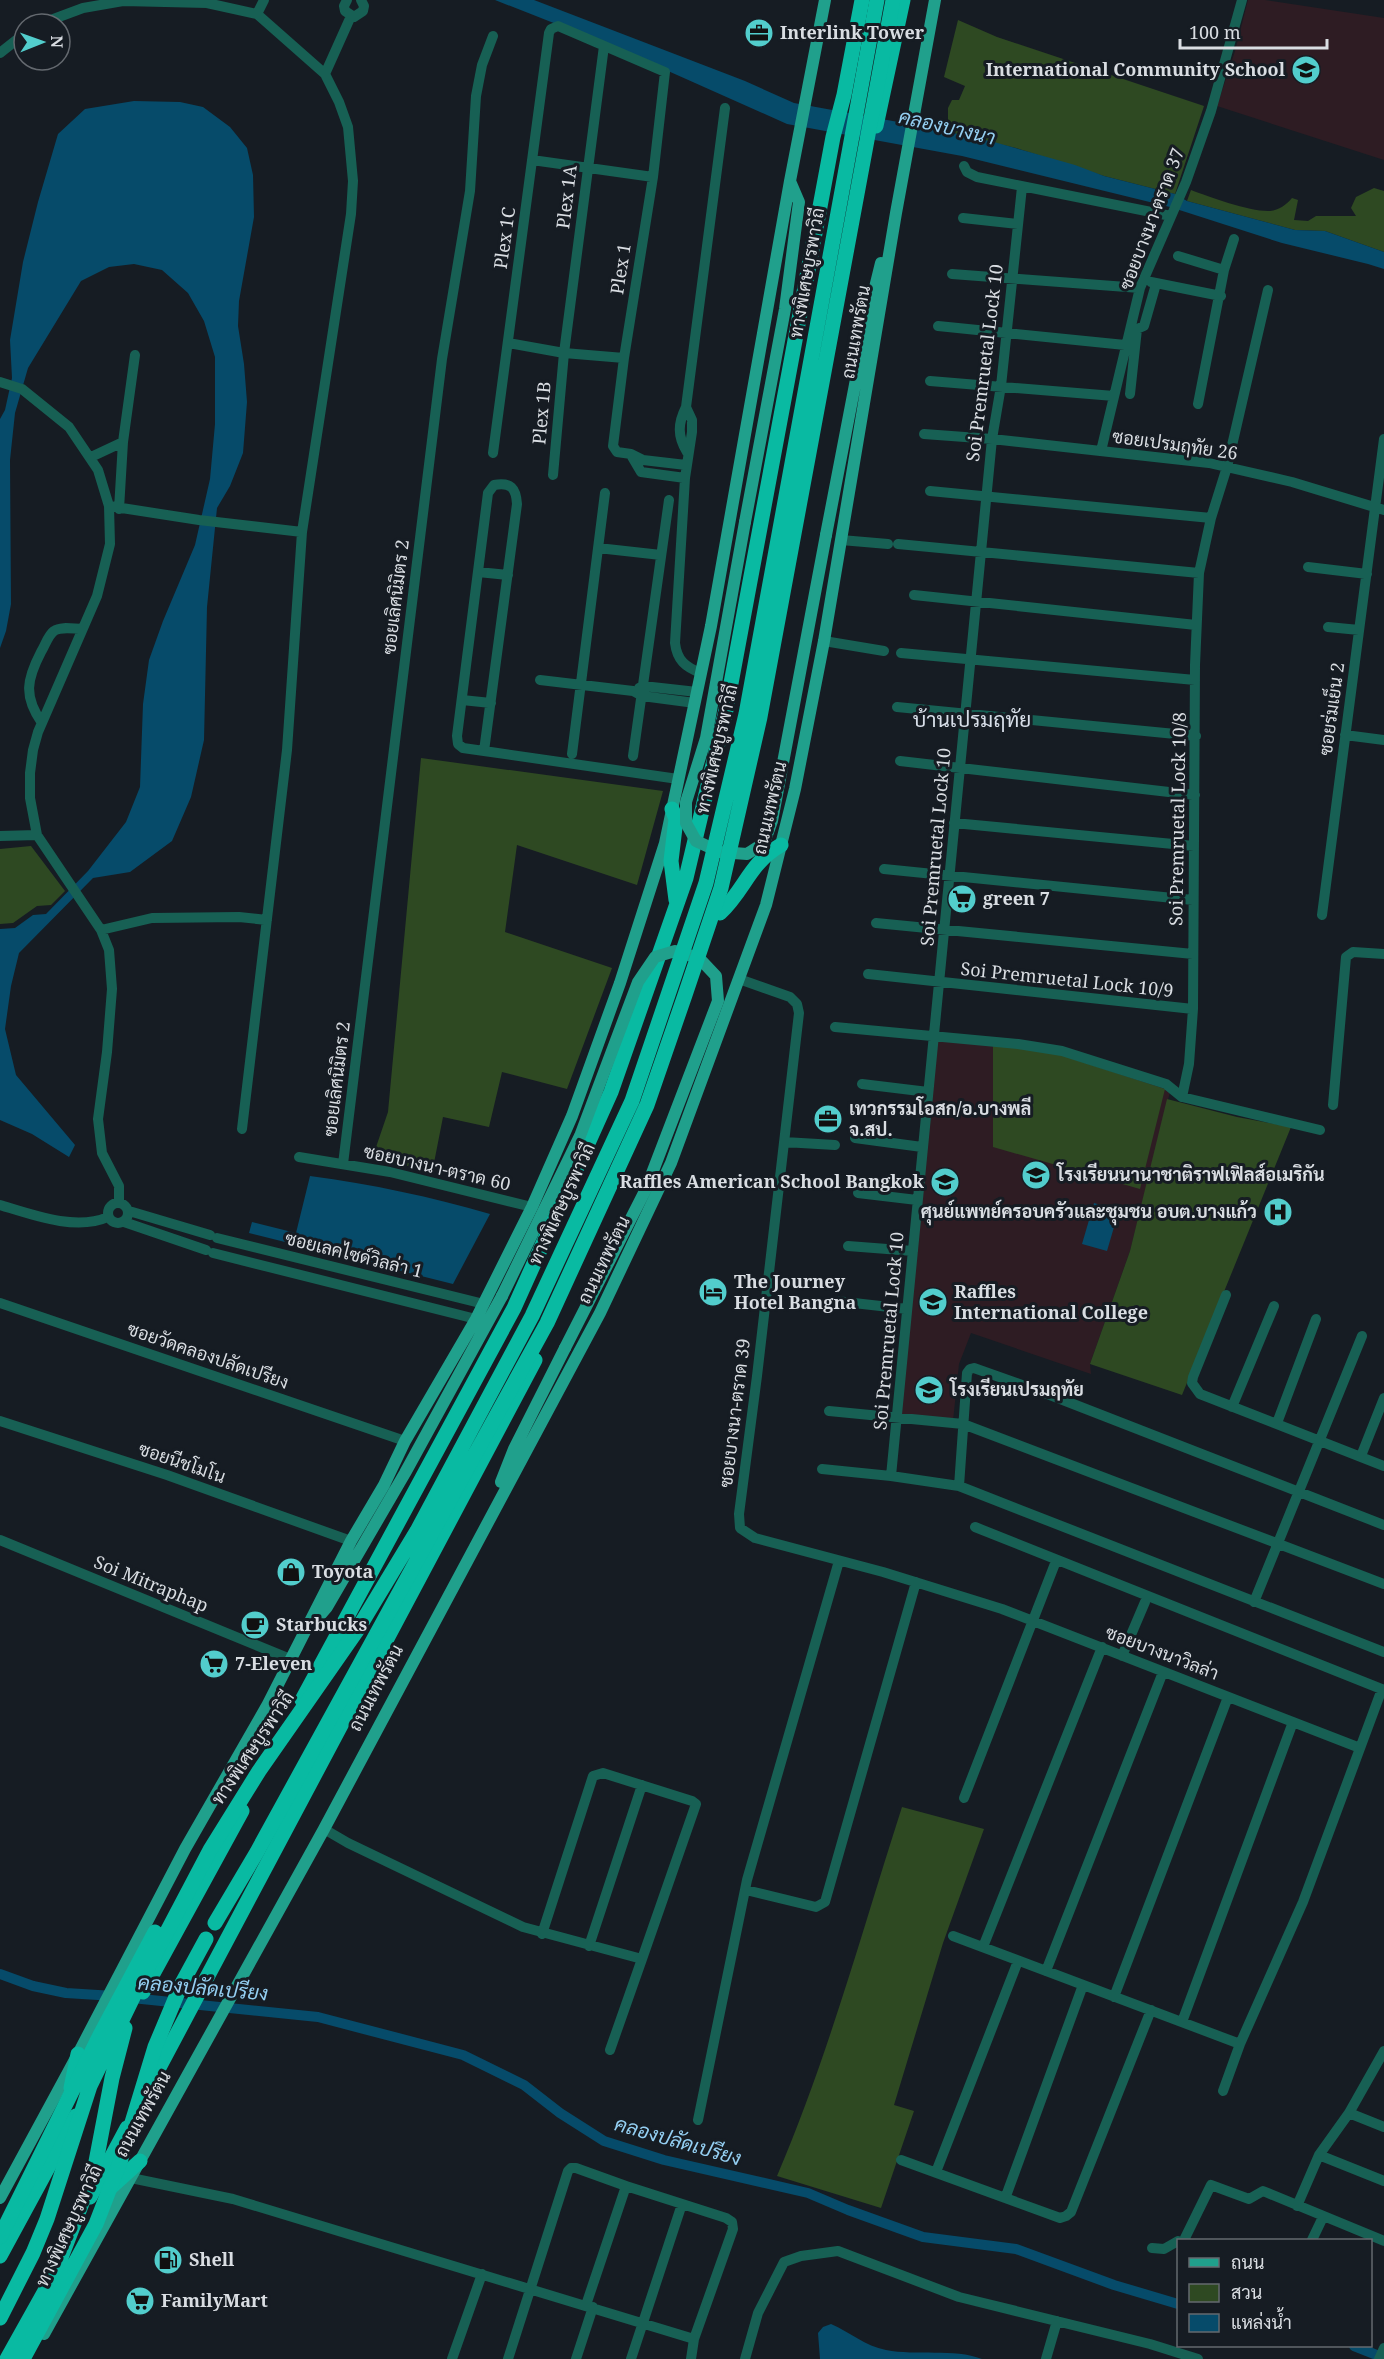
<svg xmlns="http://www.w3.org/2000/svg" width="1384" height="2359" viewBox="0 0 1384 2359" font-family="'Noto Serif',Sarabun,serif">
	<rect width="100%" height="100%" fill="#161c23"/>
	<path fill="#2e1c23" d="M1248 0H1265L1384 18V160L1217 106 1235 51Z
		M937 1037 997 1045 1163 1083 1170 1092 1130 1251 1090 1364 1091 1374 971 1333 959 1364 953 1421 897 1416Z"/>
	<path fill="#2e4922" d="M958 20 997 37 1204 106 1175 194 1104 176 1016 148 956 134 948 123V108L952 100H959L965 86 944 77Z
		M1374 188 1384 191V252L1325 231 1295 230 1187 201 1191 190C1210 197 1248 211 1268 211 1278 211 1286 205 1292 198L1298 200 1294 220 1308 221 1316 216H1356L1351 208 1356 197Z
		M421 758 663 791 637 885 517 845 505 932 612 968 567 1089 502 1072 489 1127 443 1117 432 1173 373 1156 388 1112Z
		M31 846 65 891 51 905 37 906 13 923 0 924V849Z
		M993 1045 1037 1047 1165 1089 1140 1189 993 1147Z
		M1167 1099 1237 1117 1291 1127 1182 1395 1090 1364 1130 1251Z
		M902 1807 984 1829 943 1943 894 2105 914 2111 881 2208 777 2176C828 2057 862 1931 902 1807Z"/>
	<path fill="#064b6a" d="M495 0H534L745 81 794 103 931 128 994 142 1075 165 1104 176 1175 194 1187 201 1295 230 1325 231 1384 252V269L1368 264 1282 243 1170 207 962 156 787 124 612 46Z
		M134 101 180 102 203 107 230 127 247 148 253 175 254 217 239 301 238 326 244 364 247 402 243 453 230 486 217 508 207 607 204 740 191 797 172 841 130 872 93 878 19 953 11 986 5 1029 16 1075 75 1145 69 1157 32 1134 0 1120V929L15 928 33 915 46 914 88 871 126 822 140 787 143 704 149 660 163 621 195 545 210 479 215 424V357L204 321 188 293 162 270 134 264 109 267 81 281 28 368 15 413 10 460 11 604 6 631 0 648V419L5 410 12 378 10 340 23 262 38 202 58 134 85 109Z
		M310 1176C372 1184 431 1197 490 1214L453 1284 249 1233 252 1222 296 1233Z
		M1094 1203 1119 1210 1107 1251 1082 1244Z
		M831 2324C850 2332 865 2346 886 2350 916 2356 954 2348 982 2359H820L818 2333 823 2327Z"/>
	<g fill="none" stroke-linecap="round" stroke-linejoin="round">
		<path stroke="#064b6a" stroke-width="10" d="M0 1974 33 1986 66 1993 114 1996
			M132 1998 318 2017 463 2055 524 2085 560 2113 604 2141 664 2160 808 2193 848 2210 923 2237 1016 2249 1114 2285 1178 2304
			M1354 2346 1384 2358"/>
		<path stroke="#176054" stroke-width="10" d="M347 0 344 6 345 11 354 17 363 11 364 6 361 0
			M257 14 264 0
			M40 24 83 8 123 1 207 3 257 14 325 74 339 102 348 127 353 181 351 214 302 532 287 750 242 1129
			M0 53 24 34
			M325 74 351 16
			M532 160 653 177
			M964 166 967 172 977 177 1171 216
			M963 218 1018 224
			M1178 256 1224 270
			M952 274 1140 288
			M1151 282 1221 296
			M938 326 1125 345
			M508 343 564 353 624 358
			M930 381 1114 396
			M0 382 22 389 69 427 98 470 109 506 110 544 97 596 38 732 33 750 30 773V798L37 835 101 930 109 950 112 989 107 1052 98 1119 102 1153 119 1186V1202
			M1130 394 1137 329 1144 326 1156 284
			M1198 404 1224 270 1234 239
			M686 407 692 420V432L685 478 675 643C677 660 685 667 701 673
			M924 434 992 439 1209 463 1292 482 1384 510
			M1101 451 1140 288 1186 182 1211 111 1242 0
			M687 452C677 436 678 423 686 407L725 108
			M493 453 549 33 551 29 558 26 665 72 653 177 624 358 613 446 617 452 631 454 643 460 686 465
			M631 455 641 472 685 478
			M91 457 123 442
			M553 475 564 353 604 46
			M930 491 1211 518
			M109 506 199 520 302 532
			M119 509 123 442 135 355
			M841 540 888 544
			M898 544 1199 573
			M598 548 661 555
			M1308 567 1367 574
			M478 572 508 575
			M914 595 1196 625
			M1328 627 1359 630
			M824 641 884 651
			M901 653 1195 680
			M540 680 633 691 642 696 695 703
			M639 688 643 686 697 692
			M462 700 491 703
			M897 707 1196 736
			M42 723C23 696 27 679 41 652 45 646 48 635 54 631 61 626 74 629 82 629
			M1345 735 1384 740
			M484 751 517 504C516 488 511 482 494 485L488 493 457 736 458 744 463 748 484 751 678 779
			M572 754 605 493
			M633 756 669 500
			M900 761 1195 795
			M954 823 1194 846
			M0 836 37 835
			M884 869 1193 900
			M1322 915 1384 439
			M876 923 1193 954
			M101 930 152 918 239 917 267 920
			M868 974 1193 1009
			M739 979 790 997 797 1004 799 1013 757 1376 739 1514 740 1528 755 1538 883 1572 1002 1609 1360 1748
			M835 1027 1018 1044 1062 1051 1166 1084 1182 1097 1320 1130
			M862 1084 928 1092
			M1182 1097 1189 1064 1193 1009 1195 665 1199 573 1211 518 1227 467 1268 290
			M1333 1105 1346 957 1353 952 1384 954
			M855 1138 922 1147
			M784 1142 835 1145
			M299 1157 390 1172 532 1207
			M343 1164 442 359 470 191 476 96 482 65 493 36
			M858 1193 917 1200
			M108 1213a10 10 0 1 1 20 0a10 10 0 1 1-20 0Z
			M0 1205C33 1215 76 1231 108 1217
			M129 1211 210 1235
			M124 1222 206 1250
			M217 1238 484 1304
			M848 1246 913 1251
			M213 1253 476 1319
			M1226 1295 1193 1377 1192 1383 1200 1394 1384 1466
			M836 1301 907 1309
			M0 1303 405 1441
			M1232 1407 1274 1306
			M829 1411 963 1424 1384 1584
			M0 1421 167 1475 351 1541
			M1277 1423 1316 1319
			M1361 1456 1384 1398
			M822 1469 891 1476 959 1486 1384 1652
			M891 1476 992 439 1001 386 1022 187
			M959 1486 967 1373 970 1369 974 1368 1050 1395 1384 1525
			M975 1527 1384 1690
			M0 1540 290 1659
			M1254 1602 1362 1336
			M1122 1656 1145 1602
			M964 1798 1056 1561
			M324 1829 348 1843 523 1927 642 1959 696 1804 692 1801 603 1773 593 1776 542 1934
			M746 1890 816 1907 825 1902 916 1582
			M953 1936 1240 2044
			M589 1946 642 1785
			M983 1947 1102 1647
			M1046 1971 1163 1672
			M1114 1997 1228 1697
			M1182 2022 1293 1722
			M610 2050 642 1959
			M1223 2091 1240 2044 1303 1902 1382 1689
			M1349 2113 1384 2127
			M698 2120 747 1880 839 1561
			M1319 2155 1384 2181
			M901 2160 1060 2218 1066 2216 1071 2212 1151 2010
			M936 2172 1018 1961
			M131 2178 233 2199 694 2339
			M626 2186 726 2218 732 2222 733 2229 694 2339 691 2359
			M1006 2196 1083 1985
			M1297 2206 1319 2155 1349 2113 1384 2051
			M1186 2240 1185 2238 1211 2185 1249 2199 1263 2191 1384 2241
			M1312 2240 1323 2217
			M1152 2248 1164 2249 1178 2241
			M452 2359 482 2274
			M508 2359 568 2171 571 2168H576L626 2186 586 2305
			M576 2359 593 2307
			M631 2359 682 2204
			M745 2359 758 2313 784 2262 801 2256 838 2251 959 2297 1150 2344 1198 2359
			M1046 2359 1057 2321
			M1379 2359 1384 2348"/>
		<path stroke="#20a08c" stroke-width="12" d="M745 522 785 309 799 202 790 181
			M826 535 869 312 881 263
			M501 1482 514 1449 565 1348
			M315 1621 327 1607 405 1473 502 1296
			M0 2198 78 2054 185 1849 268 1704 351 1541 384 1485 405 1441 476 1319 532 1207 572 1116 620 983 665 843 711 626 790 181 825 0
			M44 2334 324 1829 600 1313 671 1163 766 905 795 789 824 641 896 213 935 0"/>
		<path stroke="#09baa2" stroke-width="15" d="M876 126 903 0
			M672 809 676 819 671 861 676 900
			M720 913C745 890 749 863 781 845
			M302 1700 514 1308 611 1092 686 878 726 710 833 137 844 95 862 0
			M143 1992 242 1811
			M71 2088 78 2054
			M145 2094 535 1360
			M109 2189 140 2161
			M90 2197 127 2128
			M0 2256 76 2116"/>
		<path stroke="#20a08c" stroke-width="12" d="M745 522 706 738 686 802V823L696 841 720 852 747 854 764 843 772 821 826 535
			M502 1296 580 1136 638 982 655 957 675 951 699 958 716 976 718 1001 646 1189 565 1348"/>
		<path stroke="#09baa2" stroke-width="15" d="M215 1923 257 1852 547 1323 647 1105 685 995 721 888 760 717 893 0
			M0 2237 100 2035 155 1932
			M0 2318 33 2253 47 2219 90 2086 140 1983 210 1850 259 1771 356 1632 417 1531 532 1316 632 1101 706 883 746 714 877 0
			M7 2359 55 2273 94 2172 112 2078 125 2028
			M23 2359 96 2224 120 2162 155 2047 181 1985 206 1939"/>
	</g>
	<defs>
		<g id="office-disc" transform="scale(1.5)"><circle r="9.5" fill="#52cdcc" stroke="#161c23"/><path d="M-6-3h4V-5.5h4V-3h4V5H-6ZM-1-4.5V-3h2v-1.5ZM-6 0V1H6V0Z" fill="#111"/></g>
		<g id="school-disc" transform="scale(1.5)"><circle r="9.5" fill="#52cdcc" stroke="#161c23"/><path d="M0-5L7-2L0 1L-7-2ZM-4 1L0 2.5L4 1V4Q0 6-4 4Z" fill="#111"/></g>
		<g id="supermarket-disc" transform="scale(1.5)"><circle r="9.5" fill="#52cdcc" stroke="#161c23"/><path d="M-6-5.5h2.5l.6 2H6L4.5 2H-2.5L-4.4-4H-6ZM-1.5 3.2a1.3 1.3 0 1 0 .1 0ZM3 3.2a1.3 1.3 0 1 0 .1 0Z" fill="#111"/></g>
		<g id="university-disc" transform="scale(1.5)"><circle r="9.5" fill="#52cdcc" stroke="#161c23"/><path d="M0-5L7-2L0 1L-7-2ZM-4 1L0 2.5L4 1V4Q0 6-4 4Z" fill="#111"/></g>
		<g id="hospital-disc" transform="scale(1.5)"><circle r="9.5" fill="#52cdcc" stroke="#161c23"/><path d="M-5-5h3v3.5h4V-5h3V5h-3V1.5h-4V5h-3Z" fill="#111"/></g>
		<g id="hotel-disc" transform="scale(1.5)"><circle r="9.5" fill="#52cdcc" stroke="#161c23"/><path d="M-6-4.5h1.5V1H6V5H4.5V3h-9V5H-6ZM-4 0a1.8 1.8 0 1 1 3.6 0ZM.5 0V-2.5h3Q6-2.5 6 0Z" fill="#111"/></g>
		<g id="shop-disc" transform="scale(1.5)"><circle r="9.5" fill="#52cdcc" stroke="#161c23"/><path d="M-5-2.5h2.3a2.7 3.5 0 0 1 5.4 0H5L5.5 6h-11ZM-1.5-2.5h3a1.5 2.3 0 0 0-3 0Z" fill="#111"/></g>
		<g id="cafe-disc" transform="scale(1.5)"><circle r="9.5" fill="#52cdcc" stroke="#161c23"/><path d="M-5.5-4.5H6V0H3Q3 3.5 0 3.5H-2.5Q-5.5 3.5-5.5 0ZM3-3.2v2h1.7v-2ZM-6 4.5H4V6H-6Z" fill="#111"/></g>
		<g id="fuel-disc" transform="scale(1.5)"><circle r="9.5" fill="#52cdcc" stroke="#161c23"/><path d="M-5.5-6h7V0h2V4h1.3V-2.5L3-4.5l.8-.8L6-3V5H2.5V1h-1V6h-7ZM-4.2-4.7v3.2H.2V-4.7Z" fill="#111"/></g>
	</defs>
	<g fill-rule="evenodd">
		<use href="#office-disc" x="759" y="33"/>
		<use href="#school-disc" x="1306" y="70"/>
		<use href="#supermarket-disc" x="962" y="899"/>
		<use href="#office-disc" x="828" y="1119"/>
		<use href="#university-disc" x="1036" y="1175"/>
		<use href="#school-disc" x="945" y="1182"/>
		<use href="#hospital-disc" x="1278" y="1212"/>
		<use href="#hotel-disc" x="713" y="1292"/>
		<use href="#university-disc" x="933" y="1302"/>
		<use href="#school-disc" x="929" y="1390"/>
		<use href="#shop-disc" x="291" y="1572"/>
		<use href="#cafe-disc" x="255" y="1625"/>
		<use href="#supermarket-disc" x="214" y="1664"/>
		<use href="#fuel-disc" x="168" y="2260"/>
		<use href="#supermarket-disc" x="140" y="2301"/>
	</g>
	<g text-anchor="middle" stroke-width="6" stroke-linejoin="round" paint-order="stroke">
		<g font-size="18" font-weight="bold" fill="#d9dde2" stroke="#161c23" text-anchor="start">
			<text x="780" y="39">Interlink Tower</text>
			<text x="1285" y="76" text-anchor="end">International Community School</text>
			<text x="983" y="905">green 7</text>
			<text x="849" y="1115">เทวกรรมโอสก/อ.บางพลี<tspan x="849" dy="21">จ.สป.</tspan></text>
			<text x="1057" y="1181">โรงเรียนนานาชาติราฟเฟิลส์อเมริกัน</text>
			<text x="924" y="1188" text-anchor="end">Raffles American School Bangkok</text>
			<text x="1257" y="1218" text-anchor="end">ศุนย์แพทย์ครอบครัวและชุมชน อบต.บางแก้ว</text>
			<text x="734" y="1288">The Journey<tspan x="734" dy="21">Hotel Bangna</tspan></text>
			<text x="954" y="1298">Raffles<tspan x="954" dy="21">International College</tspan></text>
			<text x="950" y="1396">โรงเรียนเปรมฤทัย</text>
			<text x="312" y="1578">Toyota</text>
			<text x="276" y="1631">Starbucks</text>
			<text x="235" y="1670">7-Eleven</text>
			<text x="189" y="2266">Shell</text>
			<text x="161" y="2307">FamilyMart</text>
		</g>
		<g font-size="18" fill="#d9dde2" stroke="#161c23">
			<text transform="translate(567 197) rotate(-83)" y="6">Plex 1A</text>
			<text transform="translate(1152 219) rotate(-69)" y="6">ซอยบางนา-ตราด 37</text>
			<text transform="translate(505 238) rotate(-82)" y="6">Plex 1C</text>
			<text transform="translate(621 269) rotate(-81)" y="6">Plex 1</text>
			<text transform="translate(807 273) rotate(-80)" y="6">ทางพิเศษบูรพาวิถี</text>
			<text transform="translate(856 332) rotate(-80)" y="6">ถนนเทพรัตน</text>
			<text transform="translate(985 363) rotate(-83)" y="6">Soi Premruetal Lock 10</text>
			<text transform="translate(542 413) rotate(-85)" y="6">Plex 1B</text>
			<text transform="translate(1175 445) rotate(8)" y="6">ซอยเปรมฤทัย 26</text>
			<text transform="translate(396 597) rotate(-83)" y="6">ซอยเลิศนิมิตร 2</text>
			<text transform="translate(1332 709) rotate(-82)" y="6">ซอยร่มเย็น 2</text>
			<text transform="translate(717 749) rotate(-77)" y="6">ทางพิเศษบูรพาวิถี</text>
			<text transform="translate(770 808) rotate(-77)" y="6">ถนนเทพรัตน</text>
			<text transform="translate(1178 819) rotate(-89)" y="6">Soi Premruetal Lock 10/8</text>
			<text transform="translate(936 847) rotate(-85)" y="6">Soi Premruetal Lock 10</text>
			<text transform="translate(1067 980) rotate(6)" y="6">Soi Premruetal Lock 10/9</text>
			<text transform="translate(337 1079) rotate(-83)" y="6">ซอยเลิศนิมิตร 2</text>
			<text transform="translate(437 1168) rotate(13)" y="6">ซอยบางนา-ตราด 60</text>
			<text transform="translate(562 1204) rotate(-65)" y="6">ทางพิเศษบูรพาวิถี</text>
			<text transform="translate(354 1255) rotate(14)" y="6">ซอยเลคไซด์วิลล่า 1</text>
			<text transform="translate(604 1260) rotate(-64)" y="6">ถนนเทพรัตน</text>
			<text transform="translate(889 1331) rotate(-85)" y="6">Soi Premruetal Lock 10</text>
			<text transform="translate(208 1356) rotate(19)" y="6">ซอยวัดคลองปลัดเปรียง</text>
			<text transform="translate(735 1413) rotate(-83)" y="6">ซอยบางนา-ตราด 39</text>
			<text transform="translate(182 1463) rotate(19)" y="6">ซอยนีชโมโน</text>
			<text transform="translate(151 1584) rotate(22)" y="6">Soi Mitraphap</text>
			<text transform="translate(1162 1653) rotate(21)" y="6">ซอยบางนาวิลล่า</text>
			<text transform="translate(376 1688) rotate(-62)" y="6">ถนนเทพรัตน</text>
			<text transform="translate(253 1748) rotate(-56)" y="6">ทางพิเศษบูรพาวิถี</text>
			<text transform="translate(143 2114) rotate(-61)" y="6">ถนนเทพรัตน</text>
			<text transform="translate(69 2226) rotate(-65)" y="6">ทางพิเศษบูรพาวิถี</text>
		</g>
		<g font-size="20" font-style="italic" fill="#94cff2" stroke="#161c23">
			<text transform="translate(947 127) rotate(13)" y="7">คลองบางนา</text>
			<text transform="translate(203 1988) rotate(5)" y="7">คลองปลัดเปรียง</text>
			<text transform="translate(678 2141) rotate(16)" y="7">คลองปลัดเปรียง</text>
		</g>
		<g font-size="21" fill="#d8dfe9" stroke="#161c23">
			<text x="972" y="727">บ้านเปรมฤทัย</text>
		</g>
	</g>
	<rect x="1177" y="2239" width="195" height="108" fill="#161c23" stroke="#64696f" stroke-width="1.5"/>
	<rect x="1189" y="2258" width="30" height="9" fill="#20a08c" stroke="#64696f" stroke-width="1.5"/>
	<text x="1231" y="2269" font-size="18" fill="#d9dde2">ถนน</text>
	<rect x="1189" y="2284" width="30" height="18" fill="#2e4922" stroke="#64696f" stroke-width="1.5"/>
	<text x="1231" y="2299" font-size="18" fill="#d9dde2">สวน</text>
	<rect x="1189" y="2314" width="30" height="18" fill="#064b6a" stroke="#64696f" stroke-width="1.5"/>
	<text x="1231" y="2329" font-size="18" fill="#d9dde2">แหล่งน้ำ</text>
	<g transform="translate(42 42) rotate(89)"><circle r="28" fill="#161c23" stroke="#64696f" stroke-width="1.5"/>
	<path d="M0-4.5L10 22L0 15L-10 22Z" fill="#52cdcc"/>
	<text y="-9" font-size="16" font-weight="bold" text-anchor="middle" fill="#d9dde2">N</text>
	</g>
	<path d="M1180 39v9h147v-9" fill="none" stroke="#d9dde2" stroke-width="3"/>
	<text x="1189" y="39" font-size="18" fill="#d9dde2" stroke="#161c23" stroke-width="4.5" paint-order="stroke">100 m</text>
</svg>
